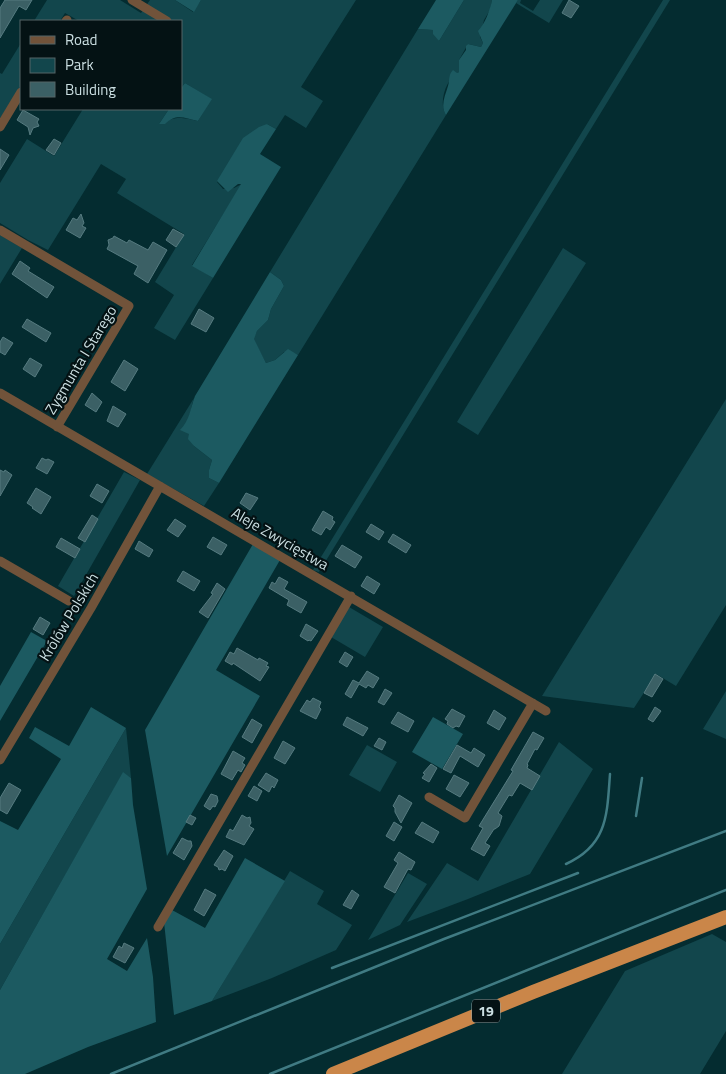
<svg xmlns="http://www.w3.org/2000/svg" width="726" height="1074" viewBox="0 0 726 1074" font-family="'Titillium Web',sans-serif">
	<rect width="100%" height="100%" fill="#042c30"/>
	<path fill="#12464c" d="M47 0H120L141 13 150 0H175L193 12 201 0H356L301 87 323 101 306 128 285 115 276 129 267 124 217 182 223 189 234 188 242 184 192 265 213 278 175 340 154 328 174 295 155 282 184 234 117 193 126 179 101 164 48 250 28 240 0 223V183L27 139 54 156 83 109H169L159 124C176 116 181 117 198 121L211 99 185 83 181 88V21H79L65 13 60 21H34Z
		M464 0H492L490 10 484 20 480 37 483 43 481 47 468 44 459 60V72C446 78 438 103 446 115L298 355 294 353 284 352 275 360 266 363 253 339 257 331 268 320 271 309 284 286 281 280 270 272 418 29 433 30 439 41Z
		M518 0H521L520 3 533 11 540 0H563L549 23 516 3Z
		M663 0H670L319 572 313 570Z
		M21 43V85L0 119V73L2 74Z
		M0 235 22 248 0 284Z
		M563 248 586 263 478 435 457 422Z
		M194 398C191 406 191 416 186 423L194 446 212 460 209 470V478L219 483 204 506 147 474Z
		M726 399V605L676 686 656 674 634 708 542 696Z
		M124 472 140 480 74 596 58 586Z
		M349 607 383 627 365 657 331 637Z
		M726 691V739L703 729Z
		M126 728 131 778 123 773 0 990V944Z
		M559 742 593 769 530 874 468 899 407 922 447 863 478 881Z
		M367 745 397 762 380 792 349 775Z
		M290 871 324 891 317 904 352 925 336 950 272 978 212 1001Z
		M408 873 427 884 400 925 368 940Z
		M712 934 726 942V1031L700 1074H562L625 971Z"/>
	<path fill="#1c5a61" d="M175 0H201L194 12Z
		M436 0H464L439 41 433 34V30L418 29Z
		M492 0H518L446 115C440 106 445 96 448 86 450 80 448 75 453 70L457 73 459 72V60L466 50V46L468 44 481 47 483 43 478 31C485 24 490 10 492 0Z
		M185 83 212 99 198 121C184 118 176 113 165 124H159L169 109H181V88Z
		M267 124 276 129 260 154 281 167 213 278 192 266 241 184H238L228 192 217 181 243 138 259 127Z
		M270 272 281 280 284 286 271 309 268 320 257 331 254 339 266 363 275 360 288 349 298 355 219 483 209 478V470L212 460 194 446 188 439 189 434 180 430C190 420 190 409 195 396Z
		M253 544 280 560 216 670 260 696 167 856 145 730Z
		M31 632 47 641 0 721V686Z
		M91 707 126 728 0 944V821L18 830 61 759 29 738 35 727 69 746Z
		M433 717 463 734 442 769 412 752Z
		M123 772 131 778 133 805 147 889 107 959 127 971 147 938 153 977 156 1022 88 1047 25 1074H0V990Z
		M245 858 285 881 212 1001 174 1015 164 922 172 910 205 928Z"/>
	<g fill="none" stroke-linecap="round" stroke-linejoin="round">
		<path stroke="#407b83" stroke-width="2.5" d="M636 816 642 778
			M566 864C608 845 607 814 610 774
			M332 968 578 873
			M111 1074 444 939 726 831
			M270 1074 726 890"/>
	</g>
	<path fill="#3b6065" stroke="#567b80" d="M5 0H32L26 10 19 6 0 38V8Z
		M569 0 579 6 571 18 562 13Z
		M23 110 39 119 37 122 39 126 33 128 30 135 28 127 17 120Z
		M54 139 61 143 54 155 46 150Z
		M0 149 9 155 0 170Z
		M81 214 84 223 82 226 86 228 80 238 66 230 73 218 77 220Z
		M173 229 184 235 176 247 166 240Z
		M114 236 127 243 129 240 148 250 153 242 167 250 148 283 134 274 138 266 107 249 109 245 108 240 113 238Z
		M20 261 30 268 28 271 54 287 47 298 12 274Z
		M199 309 214 318 206 332 191 324Z
		M27 319 51 333 46 342 22 327Z
		M3 337 13 343 5 355 0 352V342Z
		M30 358 42 365 35 377 23 369Z
		M124 360 138 369 125 391 111 382Z
		M92 393 102 402 96 412 85 405Z
		M113 406 126 414 118 427 107 421Z
		M42 458 46 460 48 459 54 462 47 474 36 468Z
		M0 470 4 472 5 470 12 475 0 496Z
		M97 484 109 491 102 503 90 496Z
		M36 488 51 497 41 514 32 508 33 507 27 503Z
		M246 493 258 498 250 510 240 503Z
		M323 511 333 517 332 520 335 522 330 530 326 527 321 535 312 530Z
		M92 515 98 519 85 542 78 538Z
		M175 519 186 526 178 537 167 530Z
		M371 524 384 532 379 540 366 532Z
		M393 534 411 545 406 553 388 542Z
		M213 537 227 545 221 555 207 547Z
		M61 538 80 549 75 558 56 547Z
		M139 541 153 550 149 557 135 549Z
		M342 545 362 557 355 568 335 556Z
		M183 571 200 581 194 591 177 581Z
		M367 576 380 584 374 594 361 586Z
		M279 577 288 582 284 589 307 602 301 613 287 605 289 600 269 588 272 582 275 584Z
		M217 583 225 589 208 618 199 612 213 594 211 593Z
		M40 617 50 623 43 635 33 629Z
		M306 624 318 631 311 641 309 640 308 641 300 636Z
		M237 648 258 660 259 658 268 663 266 666 269 667 260 681 233 663 232 665 225 661 230 652 234 654Z
		M345 652 353 657 347 667 339 662Z
		M367 671 379 678 373 688 368 685 366 688 359 684 351 698 345 694 353 680 359 683Z
		M655 674 663 679 652 697 644 693Z
		M385 689 392 693 384 705 378 702Z
		M313 698 321 702 319 707 321 709 316 719 300 711 307 700 310 702Z
		M655 707 661 711 653 722 648 719Z
		M452 709 465 716 459 727 456 726 453 728 447 724 448 721 445 719Z
		M494 710 506 718 499 730 487 723Z
		M398 712 414 721 408 732 391 723Z
		M347 717 368 728 363 736 343 725Z
		M252 719 262 725 252 743 242 737Z
		M533 732 544 738 537 750 535 749 527 764 528 765 527 768 540 776 532 790 520 783 512 796 509 795 498 813 502 816 499 826 495 829H494L485 843 490 846 484 856 471 849 483 828 479 826 513 771 511 770Z
		M379 738 386 742 382 750 374 746Z
		M283 741 295 748 285 764 274 758Z
		M457 745 471 753 474 748 485 755 478 767 460 756 451 773 443 769Z
		M233 751 245 758 242 763 245 765 241 772 238 770 232 780 221 774Z
		M431 764 437 768 429 782 422 778 425 774 423 773Z
		M266 773 278 780 274 788 272 786 269 792 258 785Z
		M454 775 469 783 460 797 446 789Z
		M9 783 21 790 7 814 0 810V798Z
		M254 786 262 791 257 801 248 796Z
		M211 794 217 796 218 801 215 807 213 806 210 810 204 806Z
		M399 795 412 803 401 823 395 812V808L393 806Z
		M190 815 196 818 192 825 186 822Z
		M242 815 247 818 250 817 251 823 249 826 254 829 244 845 226 837 230 829 233 831Z
		M394 822 402 827 394 841 386 836Z
		M422 822 439 832 433 843 415 833Z
		M182 838 188 841H191L192 846 184 860 173 853Z
		M224 850 233 856 225 871 222 869 219 870 218 867 214 865Z
		M399 852 415 862 411 870 408 869 395 893 384 887 398 863 394 860Z
		M205 889 216 895 204 916 194 910Z
		M352 890 359 895 351 909 343 905Z
		M124 943 134 948 125 963 113 957 119 946 122 948Z"/>
	<g fill="none" stroke-linecap="round" stroke-linejoin="round">
		<path stroke="#71533a" stroke-width="9" d="M132 0 167 21
			M66 21 67 20
			M0 127 21 92
			M0 230 129 306 57 427
			M0 393 546 711
			M0 561 69 601
			M0 760 91 608 160 486
			M429 797 465 818 533 703
			M158 927 351 596"/>
		<path stroke="#ca8649" stroke-width="14" d="M333 1074 533 992 726 917"/>
	</g>
	<g text-anchor="middle" stroke-width="4.5" stroke-linejoin="round" paint-order="stroke">
		<rect fill="#041214" stroke="#8fa2a4" stroke-width="1" x="472" y="999.5" width="28" height="23" rx="4"/>
		<g font-size="14" font-weight="bold" fill="#cbdfe2">
			<text x="486" y="1016">19</text>
		</g>
		<g font-size="15" fill="#cbdfe2" stroke="#041214">
			<text transform="translate(81 360) rotate(-59)" y="5">Zygmunta I Starego</text>
			<text transform="translate(280 539) rotate(30)" y="5">Aleje Zwycięstwa</text>
			<text transform="translate(69 617) rotate(-59)" y="5">Królów Polskich</text>
		</g>
	</g>
	<rect x="20" y="20" width="162" height="90" fill="#041214" stroke="#546466"/>
	<rect x="30" y="36" width="25" height="8" fill="#71533a" stroke="#546466"/>
	<text x="65" y="45" font-size="15" fill="#cbdfe2">Road</text>
	<rect x="30" y="58" width="25" height="15" fill="#12464c" stroke="#546466"/>
	<text x="65" y="70" font-size="15" fill="#cbdfe2">Park</text>
	<rect x="30" y="82" width="25" height="15" fill="#3b6065" stroke="#546466"/>
	<text x="65" y="95" font-size="15" fill="#cbdfe2">Building</text>
</svg>
